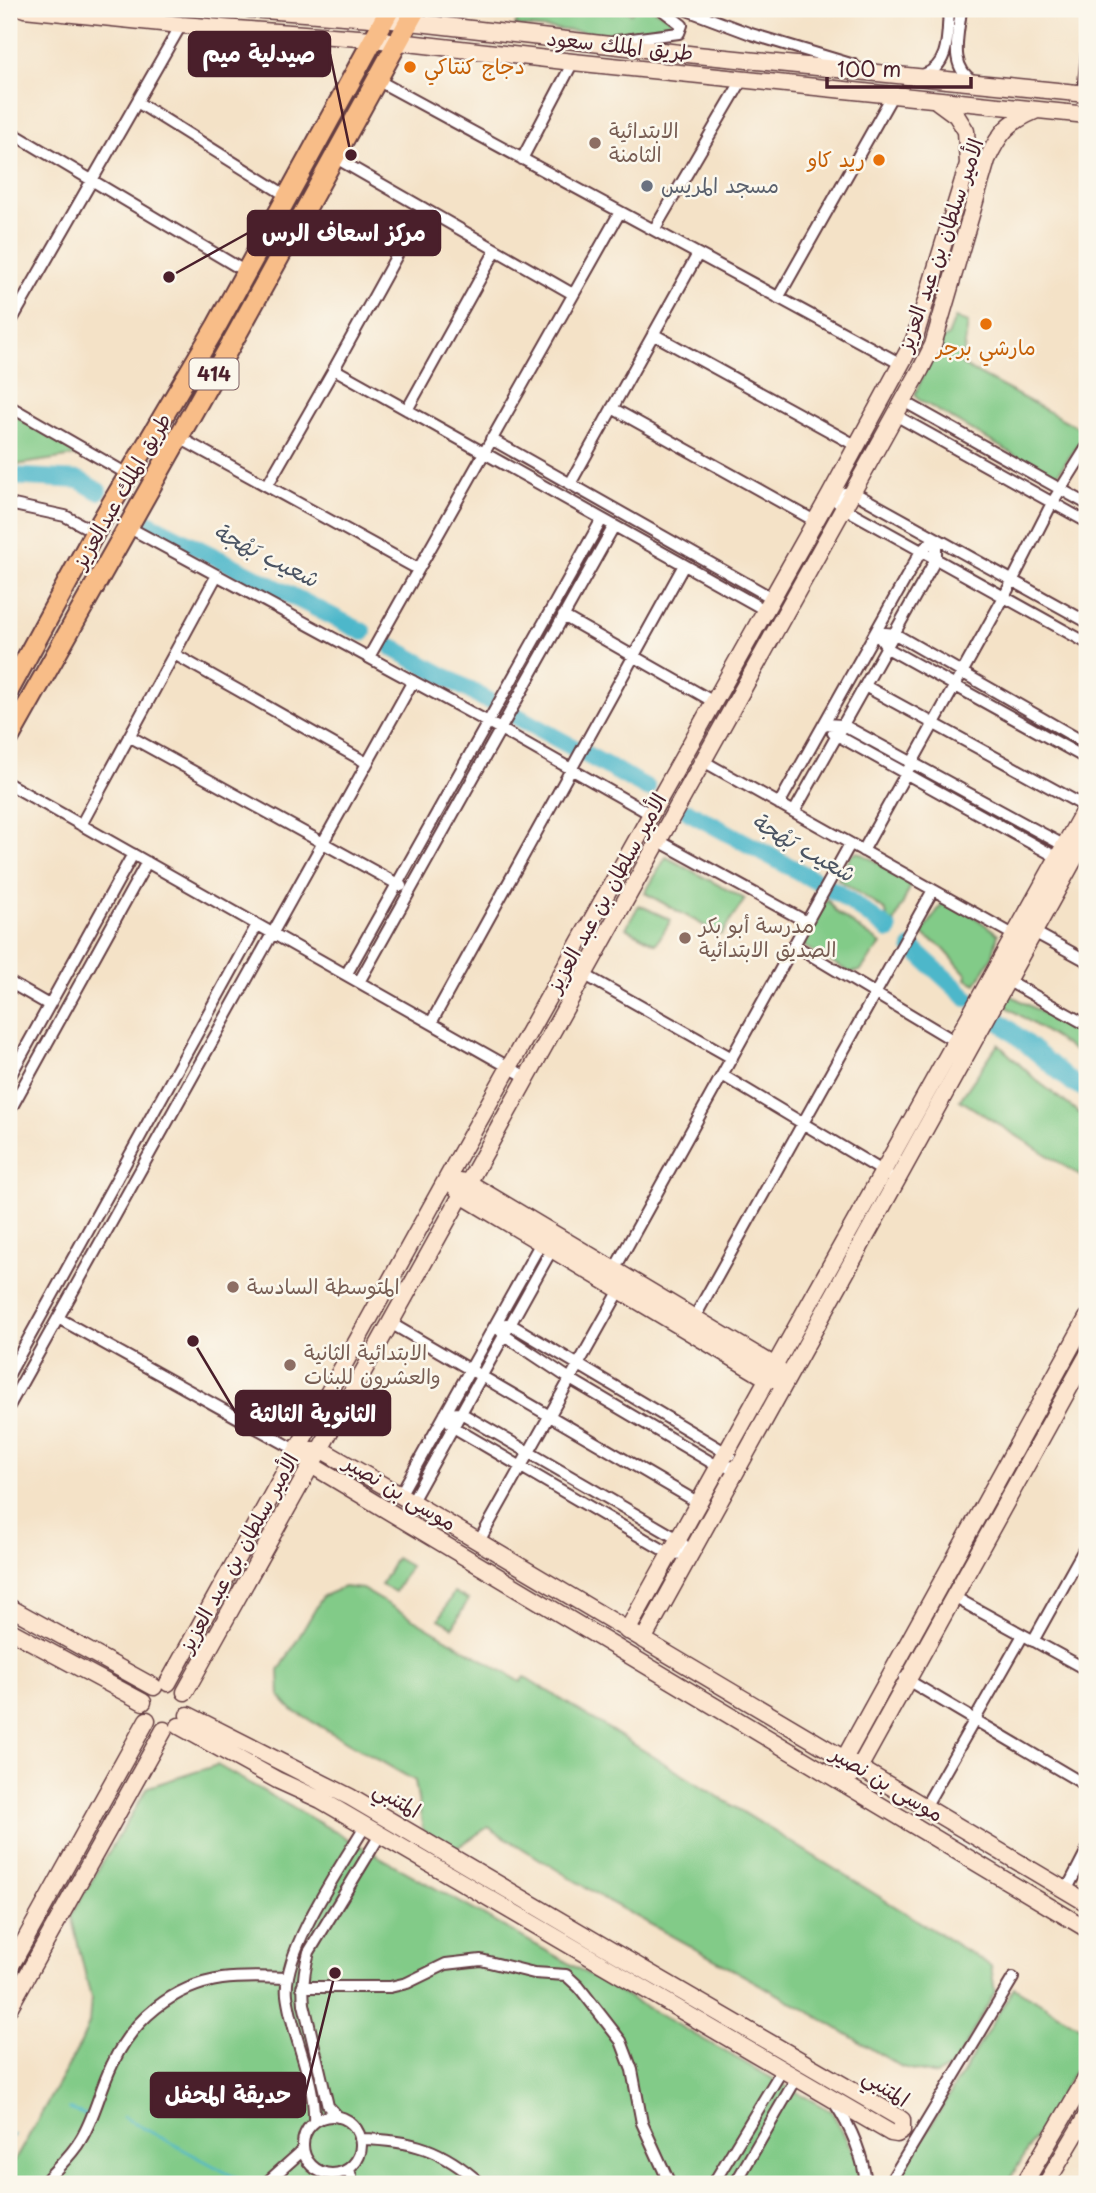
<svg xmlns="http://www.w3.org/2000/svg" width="1096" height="2193" viewBox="0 0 1096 2193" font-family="'Playpen Sans','Playpen Sans Arabic',sans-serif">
	<rect width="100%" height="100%" fill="#fbf7ec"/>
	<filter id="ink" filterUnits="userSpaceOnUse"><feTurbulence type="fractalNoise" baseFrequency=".0143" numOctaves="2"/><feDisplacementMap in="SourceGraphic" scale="14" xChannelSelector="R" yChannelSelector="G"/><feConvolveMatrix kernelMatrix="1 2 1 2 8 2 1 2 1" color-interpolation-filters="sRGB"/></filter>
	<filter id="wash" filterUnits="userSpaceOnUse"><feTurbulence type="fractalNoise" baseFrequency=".00686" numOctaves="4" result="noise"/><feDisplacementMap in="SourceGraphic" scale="28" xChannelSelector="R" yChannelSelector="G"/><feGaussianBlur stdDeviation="1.57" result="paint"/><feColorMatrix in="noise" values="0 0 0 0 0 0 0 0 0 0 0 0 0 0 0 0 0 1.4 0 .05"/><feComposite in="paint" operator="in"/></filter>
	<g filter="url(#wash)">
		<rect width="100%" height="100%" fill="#f4e2c7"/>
		<path fill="#82cb88" stroke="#66755a" stroke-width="2" d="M522 9H624L631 13 635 9H653L670 18 673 29 625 35 515 26Z
			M955 318 968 323 962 365 1087 432 1057 475H1049L918 399 915 394 937 343 948 336Z
			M9 412 81 455 9 466Z
			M858 852 913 881 894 923 887 919 886 911 838 879 851 855Z
			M666 857 745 899 721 935 645 893Z
			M827 899 836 912 881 944 860 971 851 973 804 946 802 942Z
			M943 902 962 908 998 934 993 955 976 984 966 979 967 975 943 948 922 934Z
			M639 905 671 920 656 944 626 928Z
			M1010 995 1087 1037V1059L1004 1005Z
			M998 1044 1036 1080 1087 1119V1180L960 1100Z
			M396 1558 410 1566 395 1592 381 1585Z
			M344 1587 362 1589 521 1682 525 1677 991 1966 995 1992 955 2064 936 2075 902 2067 801 2007 606 1900 488 1827 455 1849 423 1830 415 1781 292 1710 280 1697 279 1671 323 1596Z
			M454 1592 468 1600 453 1627 439 1619Z
			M217 1765 832 2112 858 2161V2184H9V2171L81 2043 89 2023 91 1998 71 1915 148 1787Z
			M1014 1987 1087 2031V2050L1007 2184H896Z"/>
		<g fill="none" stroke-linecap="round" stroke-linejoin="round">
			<path stroke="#4db7ca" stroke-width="2.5" d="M69 2109 89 2116
				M123 2117 238 2179
				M9 2138 14 2135"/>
			<path stroke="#4db7ca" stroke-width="18" d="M9 476 79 480 98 491
				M146 522 363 632
				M393 648 487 700
				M516 716 647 788
				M689 812 840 894 889 930
				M912 948 967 998
				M998 1020 1073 1083 1087 1090"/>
		</g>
	</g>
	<g filter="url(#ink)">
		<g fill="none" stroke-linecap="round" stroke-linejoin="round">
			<g stroke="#643c42" stroke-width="14">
				<path id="street" d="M684 9 751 34 854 65
					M961 9C959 34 947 68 975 82
					M616 41 679 33 682 25 661 9
					M923 75C951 66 947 33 949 9
					M377 80 901 364
					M1083 93 1087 52
					M137 102 287 196
					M9 131 246 272
					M334 157 573 294
					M522 159 573 62
					M423 208 334 369 765 610
					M654 230 742 80
					M778 298 892 96
					M9 325 181 25
					M653 334 857 446
					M903 401 1087 504
					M9 406 129 475
					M612 408 815 521
					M407 410 496 250
					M895 415 1087 522
					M178 437 418 569
					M491 439 772 598
					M570 484 698 254
					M267 486 334 369
					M830 495 844 508 1087 643
					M830 495 853 492 1087 622
					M9 504 65 516 95 532
					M128 527 488 722 652 815
					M563 616 714 702
					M174 654 367 763
					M369 657 620 212
					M865 686 1086 807
					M824 724 843 725 1065 846
					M833 733 1058 858
					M129 736 401 886
					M1087 744 895 634 876 632 887 648 1087 759
					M703 761 1019 938
					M9 784 528 1078
					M779 804 921 551 936 538V559L794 812
					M81 825 217 575
					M659 841 807 922
					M863 851 1004 597 1052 503 1087 447
					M1034 932 1087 961
					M794 945 961 1045
					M346 975 602 519
					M585 975 732 1058
					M1003 978 1087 1025
					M9 982 49 1005
					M359 982 614 526
					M431 1023 684 565
					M722 1075 889 1175
					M9 1078 133 854
					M9 1112 147 862
					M614 1270 850 844
					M58 1318 298 1451
					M692 1322 933 890
					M392 1324 699 1503
					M506 1324H510L730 1455
					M499 1329 504 1335 570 1379 719 1467 739 1466
					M9 1374 257 925
					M9 1406 413 681
					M461 1413 678 1539 692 1553 670 1554 453 1427 445 1414Z
					M400 1495 543 1239
					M411 1503 552 1249 551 1242
					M478 1543 620 1290
					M954 1597 1087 1670
					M1033 1641 1087 1544
					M904 1678 1087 1786
					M925 1807 1023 1635
					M1066 1891 1087 1850
					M302 1987H390L407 1983 446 1964 481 1960 534 1973 566 1975 579 1987 621 2041 632 2070 642 2123 670 2184
					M834 2102C850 2126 863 2155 866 2184
					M303 2145a29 29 0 1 1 58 0a29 29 0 1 1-58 0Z
					M338 2117 328 2106 304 2004C302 1985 304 1970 309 1952L380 1835
					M314 2122C316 2080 292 2037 287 1995 282 1951 342 1865 365 1826
					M360 2139C412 2140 442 2149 481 2184
					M349 2169 353 2184
					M43 2184C55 2169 71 2157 81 2139 95 2116 100 2089 112 2065 132 2020 173 1986 222 1979 243 1976 266 1977 287 1978
					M265 2184 302 2151
					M713 2184 782 2070
					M735 2184 796 2079
					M889 2184 1013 1978"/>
			</g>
			<g stroke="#643c42" stroke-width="19">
				<path id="secondary" d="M24 9 181 25 373 39 573 62 1087 115
					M250 9 384 19 697 55 1087 94
					M460 1181 469 1183 775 1366 782 1374
					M456 1188 463 1196 768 1379H778
					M311 1450H322L400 1495 1087 1903
					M307 1460 313 1466 1087 1929
					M9 1607 154 1687
					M9 1630 143 1702
					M627 1631 1087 805
					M643 1640 1087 836
					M168 1683 447 1178 830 495 914 340 968 164 966 131 956 115 937 101
					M185 1692 921 369 933 345 987 160C1000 132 1008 122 1037 110
					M179 1726 277 1780 321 1800 891 2133 897 2134 902 2131V2120L898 2117 593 1940 350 1797 188 1715
					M844 1769V1759L1087 1318
					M853 1774 859 1768 1087 1356
					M9 1969 147 1720
					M9 2008 164 1730
					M1024 2184 1087 2077
					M1046 2184 1087 2115"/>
			</g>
			<g stroke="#643c42" stroke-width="23">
				<path id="highway" d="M9 690 95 532 217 325 390 9
					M9 738 239 330 416 9"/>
			</g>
			<use href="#street" stroke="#fff" stroke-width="10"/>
			<use href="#secondary" stroke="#fce5cf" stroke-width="16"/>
			<use href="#highway" stroke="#f8bd88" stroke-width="19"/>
		</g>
	</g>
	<g fill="#e8710a" stroke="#fbf7ec" stroke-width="2.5">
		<circle cx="410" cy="67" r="7"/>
		<circle cx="879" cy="160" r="7"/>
		<circle cx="986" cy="324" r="7"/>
	</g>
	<g fill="#8d6e63" stroke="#fbf7ec" stroke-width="2.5">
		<circle cx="595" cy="143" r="7"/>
		<circle cx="685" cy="938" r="7"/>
		<circle cx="233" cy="1287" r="7"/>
		<circle cx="290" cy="1365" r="7"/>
	</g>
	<circle fill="#6b7280" stroke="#fbf7ec" stroke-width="2.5" cx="647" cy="186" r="7"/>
	<g text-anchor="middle" stroke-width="5" stroke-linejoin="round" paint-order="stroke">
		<rect fill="#fbf7ec" stroke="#7f6065" stroke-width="2" x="189.5" y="358.5" width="49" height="31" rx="5"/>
		<g font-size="19" font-weight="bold" fill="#4a1f2b">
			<text x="214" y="381">414</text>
		</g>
		<g font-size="21" fill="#4a1f2b" stroke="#fbf7ec">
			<text transform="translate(620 46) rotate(6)" y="7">طريق الملك سعود</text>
			<text transform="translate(941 245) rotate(-71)" y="7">الأمير سلطان بن عبد العزيز</text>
			<text transform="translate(122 491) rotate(-60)" y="7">طريق الملك عبدالعزيز</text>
			<text transform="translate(607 893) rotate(-61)" y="7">الأمير سلطان بن عبد العزيز</text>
			<text transform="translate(400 1493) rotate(31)" y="7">موسى بن نصير</text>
			<text transform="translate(239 1553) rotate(-61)" y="7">الأمير سلطان بن عبد العزيز</text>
			<text transform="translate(887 1784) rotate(31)" y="7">موسى بن نصير</text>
			<text transform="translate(397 1800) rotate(31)" y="7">المتنبي</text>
			<text transform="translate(886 2088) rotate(34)" y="7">المتنبي</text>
		</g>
		<g font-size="21" fill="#c56008" stroke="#fbf7ec" text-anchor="start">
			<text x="424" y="74">دجاج كنتاكي</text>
			<text x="865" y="167" text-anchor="end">ريد كاو</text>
			<text x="986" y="355" text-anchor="middle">مارشي برجر</text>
		</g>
		<g font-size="21" fill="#785e54" stroke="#fbf7ec" text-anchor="start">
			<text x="609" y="138">الابتدائية<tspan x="609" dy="24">الثامنة</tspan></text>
			<text x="699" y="933">مدرسة أبو بكر<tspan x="699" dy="24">الصديق الابتدائية</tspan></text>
			<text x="247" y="1294">المتوسطة السادسة</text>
			<text x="304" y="1360">الابتدائية الثانية<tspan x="304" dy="24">والعشرون للبنات</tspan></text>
		</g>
		<g font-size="21" fill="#5b616d" stroke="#fbf7ec" text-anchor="start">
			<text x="661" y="193">مسجد المريس</text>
		</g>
		<g font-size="23" font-style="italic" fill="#4b5463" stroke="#fbf7ec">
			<text transform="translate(266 555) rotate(27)" y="8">شعيب بَهْجة</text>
			<text transform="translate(803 847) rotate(30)" y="8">شعيب بَهْجة</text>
		</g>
	</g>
	<path fill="none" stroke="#4a1f2b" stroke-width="2.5" d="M351 155L330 54M169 277L248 233M193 1341L236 1413M335 1973L305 2095"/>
	<g fill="#4a1f2b" stroke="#fbf7ec" stroke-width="2.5">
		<circle cx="351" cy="155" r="7"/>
		<circle cx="169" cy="277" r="7"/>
		<circle cx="193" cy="1341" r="7"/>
		<circle cx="335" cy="1973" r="7"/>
	</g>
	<g fill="#4a1f2b" stroke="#4a1f2b" stroke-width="2.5">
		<rect x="189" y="32" width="141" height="44" rx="7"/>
		<rect x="248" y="211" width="192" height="44" rx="7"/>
		<rect x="236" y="1391" width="154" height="44" rx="7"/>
		<rect x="151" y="2073" width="154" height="44" rx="7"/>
	</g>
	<g font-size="23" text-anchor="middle" font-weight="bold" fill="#fff">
		<text x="259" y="62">صيدلية ميم</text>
		<text x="344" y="241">مركز اسعاف الرس</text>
		<text x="313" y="1422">الثانوية الثالثة</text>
		<text x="228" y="2103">حديقة المحفل</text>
	</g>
	<rect width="1096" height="2193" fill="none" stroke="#fbf7ec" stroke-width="35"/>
	<path d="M827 77v10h144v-10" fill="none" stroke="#4a1f2b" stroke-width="3.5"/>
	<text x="837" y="77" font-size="21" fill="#4a1f2b" stroke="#fbf7ec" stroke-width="5" paint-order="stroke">100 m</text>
</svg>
